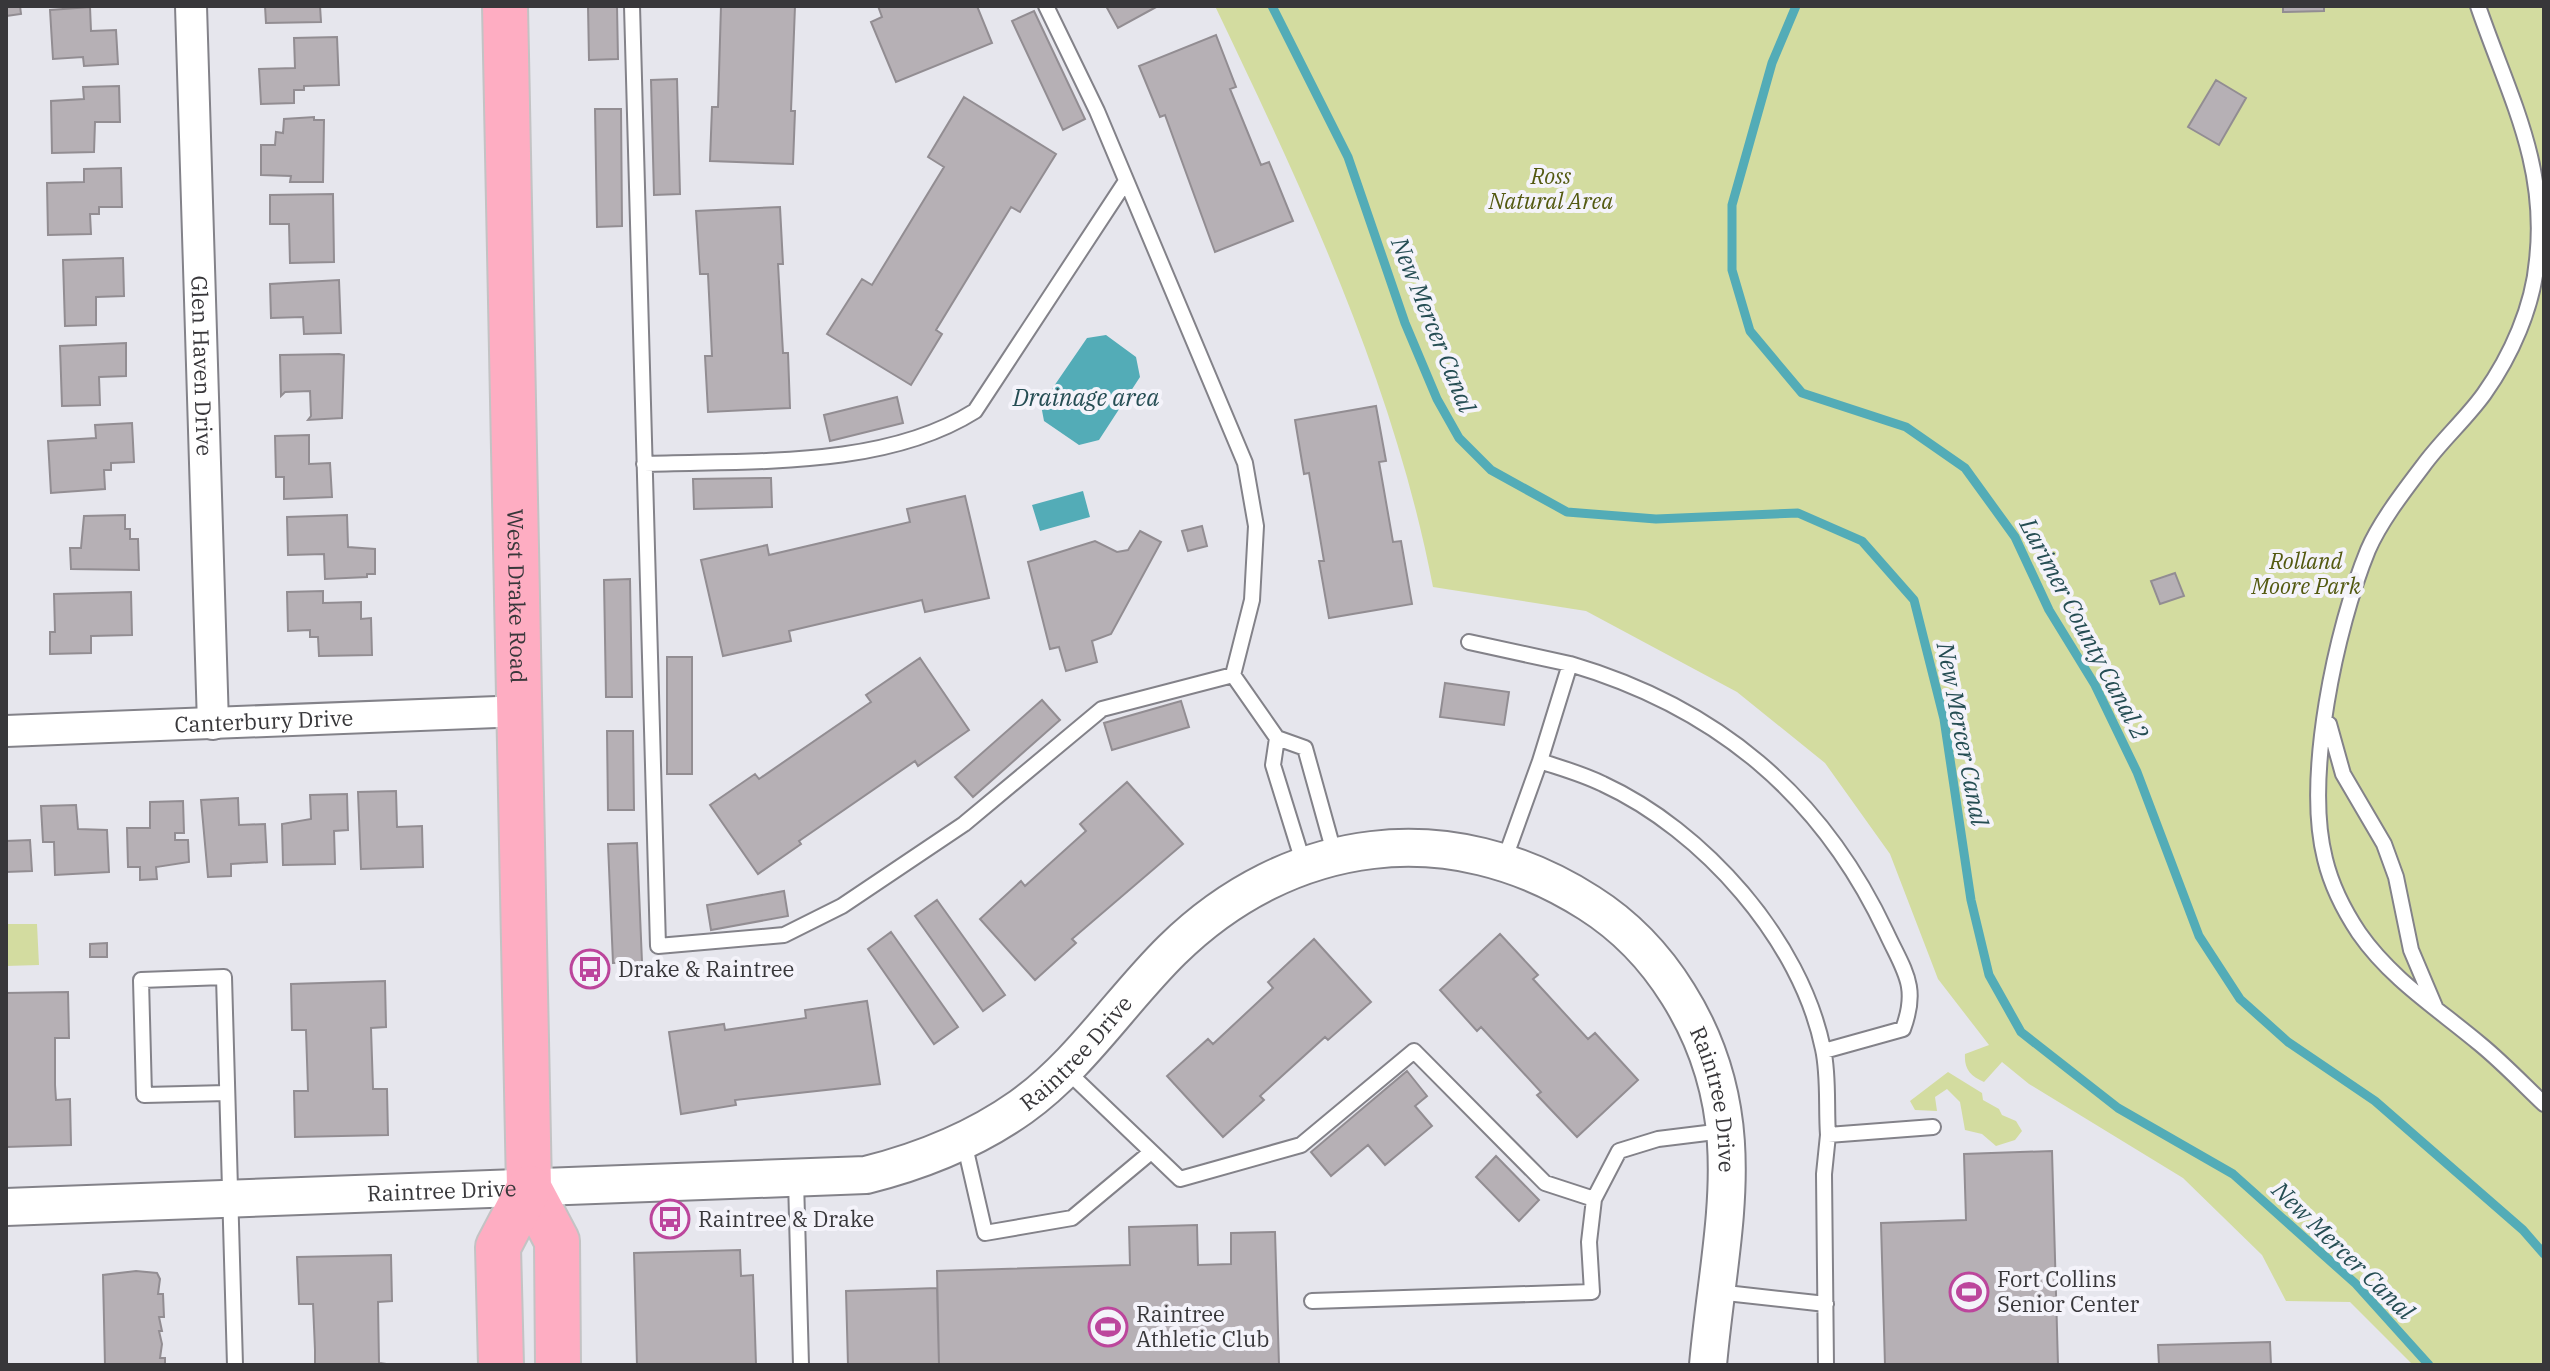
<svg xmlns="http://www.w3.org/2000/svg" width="2550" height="1371" viewBox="0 0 2550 1371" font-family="'IBM Plex Serif',serif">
	<rect width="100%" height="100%" fill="#e6e6ed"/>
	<path fill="#d3dca0" d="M1215 6H2544V1365H2413L2350 1302 2286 1301 2262 1255 2183 1178 2029 1084 2002 1062 1984 1082C1970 1076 1964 1069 1965 1054L1989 1045 1938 979 1890 854 1825 763 1737 692 1586 611 1433 587C1394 383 1304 192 1215 6Z
		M6 924H37L39 965 6 966Z
		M1948 1072 1982 1093 1983 1100 1999 1109 2002 1115 2016 1121 2022 1131 2015 1140 1996 1146 1982 1134 1965 1130 1960 1102 1947 1089 1935 1097 1937 1111 1915 1110 1910 1101Z"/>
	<path fill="#53acb7" d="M1106 335 1136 357 1140 377 1099 440 1079 445 1044 421 1041 405 1087 338Z
		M1083 491 1090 517 1040 531 1032 505Z"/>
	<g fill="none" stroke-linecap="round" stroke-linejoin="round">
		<path stroke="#53acb7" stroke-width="9" d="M1272 6 1348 157 1405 323 1437 399 1459 438 1491 470 1567 512 1656 519 1798 513 1862 541 1914 600 1944 719 1971 900 1989 975 2021 1032 2118 1108 2233 1174 2356 1284 2429 1365
			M1796 6 1772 63 1732 205V270L1750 331 1802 393 1906 427 1965 468 2015 537 2049 610 2095 685 2137 772 2199 936 2240 999 2288 1042 2375 1101 2523 1230 2544 1254"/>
	</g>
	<path fill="#b6b0b5" stroke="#928d92" stroke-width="2" d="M6 6H20L21 14 6 16Z
		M265 6H320L321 22 266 23Z
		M588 6H617L618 59 589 60Z
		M721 6H795L791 111H795L793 164 710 161 712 107H718Z
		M878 6H977L992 43 896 82 871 22 882 17Z
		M1106 6H1158L1118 28Z
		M2283 6H2324V11L2283 12Z
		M90 7 91 31 116 30 118 64 84 66 83 57 53 59 50 10Z
		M1034 11 1085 119 1063 130 1012 21Z
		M1216 35 1236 87 1230 89 1261 165 1269 162 1293 221 1215 252 1165 115 1160 117 1139 66Z
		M337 37 339 85 304 86V90H294V103L261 104 259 69 295 68 294 38Z
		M677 79 680 194 654 195 651 80Z
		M2216 80 2246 98 2219 145 2188 127Z
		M119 86 120 122H95L94 152 52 153 51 101 84 99 83 87Z
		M964 97 1056 154 1020 212 1011 207 936 330 942 334 911 385 827 334 862 279 872 285 944 167 928 157Z
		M595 109H621L622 226 597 227Z
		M314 117V120H324L323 182H290L291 176 261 175V145H275L276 132 283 133 284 119Z
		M121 168 122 207H99V214H90L91 234 48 235 47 183 84 182V169Z
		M333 194 334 262 290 263 289 224H270V195Z
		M780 207 783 264H778L783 353H788L790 408 708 412 705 356H712L708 274H700L696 211Z
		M123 258 124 296 96 297V325L65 326 63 260Z
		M339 280 341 333 304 334 303 317 271 318 270 284Z
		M126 343V376L99 377 100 405 62 406 60 346Z
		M339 354 344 355 342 418 308 420 311 416 310 391 285 392 281 396 280 355Z
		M897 397 903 423 830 441 824 415Z
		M1376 406 1386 461 1379 462 1393 542 1401 541 1412 604 1329 618 1319 561H1324L1309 473 1304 474 1295 420Z
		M132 423 134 462 111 463V470H104L105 489 51 493 48 441 96 438 95 425Z
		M309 435V464L330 463 332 497 284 499V477H276L275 436Z
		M771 478 772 507 694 509 693 479Z
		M965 496 989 598 925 612 922 600 789 631 791 641 723 656 701 560 767 545 769 555 910 522 907 509Z
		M125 515V529H130V539H138L139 570 71 569 70 548H81L84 516Z
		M347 515 348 547 375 549V574H367V577L325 579 324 554 288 555 287 517Z
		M1202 526 1207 546 1188 551 1182 531Z
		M1140 531 1161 542 1111 634 1092 641 1097 662 1066 671 1059 647 1050 649 1028 562 1095 541 1117 552 1128 550Z
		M2175 573 2184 596 2160 604 2151 581Z
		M630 579 632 697H606L604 580Z
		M323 591V603L361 602V619L371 618 372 655 319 656 318 637H310V630L288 631 287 592Z
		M131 592 132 635 91 636V653L50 654V632H55L54 594Z
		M667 657H692V774H667Z
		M920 658 969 730 918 766 915 761 799 841 801 844 758 874 710 805 755 774 759 779 871 702 866 695Z
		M1445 683 1509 692 1504 725 1440 717Z
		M1042 700 1060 720 973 797 955 777Z
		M1181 701 1189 727 1112 750 1104 723Z
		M607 731H633L634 810H608Z
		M1127 782 1183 844 1072 939 1076 943 1035 980 980 919 1021 881 1025 886 1086 831 1080 824Z
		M396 791 397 827 422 826 423 867 361 869 358 792Z
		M347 794 348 830 334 831 335 864 283 865 282 824 311 819 310 795Z
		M238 798 239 825 265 824 267 862 231 864V876L208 877 201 800Z
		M183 801 184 833H175V840H188L189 862 156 867 157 879 140 880V867H128L127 828H150V802Z
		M76 805 78 829 107 830 109 872 55 875 54 842H43L41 806Z
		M30 840 32 871 6 872V841Z
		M637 843 642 962 613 963 608 844Z
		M784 891 788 916 711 930 707 905Z
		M937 900 1005 995 983 1011 915 916Z
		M891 932 958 1027 934 1044 868 949Z
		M1500 934 1538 975 1533 979 1588 1039 1595 1033 1638 1080 1577 1137 1537 1095 1541 1092 1481 1027 1477 1031 1440 990Z
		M1314 939 1371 1002 1328 1040 1325 1037 1260 1096 1264 1100 1223 1137 1167 1076 1208 1039 1213 1044 1273 988 1268 982Z
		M107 943V957H90V944Z
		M385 981 386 1027 371 1028 373 1089H387L388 1135 295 1137 294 1091H308L306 1030H292L291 984Z
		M68 992 69 1038H55V1085L56 1100 70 1099 71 1145 6 1147V993Z
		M867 1001 880 1084 735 1100 736 1105 681 1114 669 1032 724 1024 725 1030 806 1018 805 1010Z
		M1407 1071 1427 1096 1415 1106 1432 1126 1385 1165 1368 1145 1331 1176 1311 1152Z
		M2052 1151 2058 1365H1885L1881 1223 1966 1220 1964 1154Z
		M1496 1156 1539 1200 1519 1221 1476 1177Z
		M1197 1225 1198 1265 1231 1264V1233L1275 1232 1279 1365H939L937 1271 1130 1265 1129 1227Z
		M740 1250 741 1276 753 1275 756 1365H637L634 1253Z
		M391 1255 392 1301 378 1302 379 1363 394 1365H301L315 1364V1350L313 1304H299L297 1257Z
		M136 1271 157 1273 160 1279 158 1294H163L164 1317H159L162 1331H159L162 1344 160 1358H165V1365H105L103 1275Z
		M937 1288 939 1365H848L846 1291Z
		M2270 1342 2271 1365H2159L2158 1345Z"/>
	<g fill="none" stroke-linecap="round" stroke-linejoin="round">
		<g stroke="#838289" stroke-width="18">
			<path id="service" d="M632 6 658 946 784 935 842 906 964 824 1102 709 1233 675
				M1046 6 1097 111 1245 463 1256 526 1252 600 1233 675 1277 738
				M2478 6C2508 94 2548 164 2537 260 2533 307 2511 356 2484 394 2466 419 2441 441 2423 466 2404 491 2380 522 2368 550 2336 628 2304 777 2325 859 2331 884 2345 912 2359 933 2391 979 2437 1008 2480 1044 2502 1062 2523 1084 2544 1104
				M644 464C749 460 883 469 975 411L1126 181
				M1469 642 1570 664
				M2329 724 2343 774 2384 844 2396 877 2411 950 2436 1009
				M1540 761 1570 664C1716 707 1821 794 1886 932 1904 971 1919 986 1903 1029L1824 1051
				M1504 861 1540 761C1561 768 1583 774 1603 784 1703 830 1801 940 1823 1049 1829 1076 1826 1107 1828 1135
				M1304 865 1273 765 1277 738 1305 748 1335 856
				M1066 1070 1180 1179 1301 1145 1414 1051 1545 1183 1594 1199
				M227 1093 144 1095 141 980 224 977 235 1365
				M964 1142 985 1233 1072 1218 1151 1152
				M796 1180 801 1365
				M1717 1292 1826 1304
				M1312 1301 1592 1292 1589 1242 1594 1199 1619 1151 1658 1139 1723 1131
				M1826 1365 1824 1174 1828 1135 1933 1127"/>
		</g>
		<g stroke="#838289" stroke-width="34">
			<g id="minor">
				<path id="s1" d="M191 6 213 724"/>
				<path id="s2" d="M6 731 522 711"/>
			</g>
		</g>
		<g stroke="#838289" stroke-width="40">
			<g id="tertiary">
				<path id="s3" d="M6 1207 866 1175C922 1161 973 1141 1021 1107 1080 1065 1121 1000 1172 950 1289 835 1450 814 1589 903 1627 927 1655 957 1678 994 1756 1118 1720 1230 1708 1365"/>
			</g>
		</g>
		<g stroke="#c3c3c4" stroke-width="48">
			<g id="primary">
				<path id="s4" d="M505 6 529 1188 557 1241 558 1365"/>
				<path d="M501 1365 498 1247 529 1188"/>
			</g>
		</g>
		<use href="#service" stroke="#fff" stroke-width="14"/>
		<use href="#minor" stroke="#fff" stroke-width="30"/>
		<use href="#tertiary" stroke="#fff" stroke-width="36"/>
		<use href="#primary" stroke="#feadc2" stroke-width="44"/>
	</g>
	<defs>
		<g id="bus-ring" transform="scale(2)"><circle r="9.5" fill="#f4f3fa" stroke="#bc469c" stroke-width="1.5"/><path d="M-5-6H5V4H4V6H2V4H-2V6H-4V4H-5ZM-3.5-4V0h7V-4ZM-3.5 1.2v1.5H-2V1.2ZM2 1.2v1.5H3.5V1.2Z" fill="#bc469c"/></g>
		<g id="stadium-ring" transform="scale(2)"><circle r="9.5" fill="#f4f3fa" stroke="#bc469c" stroke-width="1.5"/><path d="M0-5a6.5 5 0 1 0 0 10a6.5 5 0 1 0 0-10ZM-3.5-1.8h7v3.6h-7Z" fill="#bc469c"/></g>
	</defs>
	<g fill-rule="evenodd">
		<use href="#bus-ring" x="590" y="969"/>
		<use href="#bus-ring" x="670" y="1219"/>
		<use href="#stadium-ring" x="1969" y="1292"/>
		<use href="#stadium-ring" x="1108" y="1327"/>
	</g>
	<g text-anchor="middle" stroke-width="8" stroke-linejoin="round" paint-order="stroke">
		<g font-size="22" font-style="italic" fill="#535910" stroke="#f4f3fa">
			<text x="1551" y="184">Ross<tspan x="1551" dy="25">Natural Area</tspan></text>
			<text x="2306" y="569">Rolland<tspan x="2306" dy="25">Moore Park</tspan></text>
		</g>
		<g font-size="22" fill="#38373a" stroke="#f4f3fa">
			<text dy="8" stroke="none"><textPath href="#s1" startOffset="360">Glen Haven Drive</textPath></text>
			<text dy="8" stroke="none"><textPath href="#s4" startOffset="590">West Drake Road</textPath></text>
			<text dy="8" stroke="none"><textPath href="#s2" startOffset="258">Canterbury Drive</textPath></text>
			<text dy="8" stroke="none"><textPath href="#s3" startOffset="1108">Raintree Drive</textPath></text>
			<text dy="8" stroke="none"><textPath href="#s3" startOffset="1946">Raintree Drive</textPath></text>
			<text dy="8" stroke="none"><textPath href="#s3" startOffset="436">Raintree Drive</textPath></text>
		</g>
		<g font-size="22" fill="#38373a" stroke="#f4f3fa" text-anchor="start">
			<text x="618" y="977">Drake &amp; Raintree</text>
			<text x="698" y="1227">Raintree &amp; Drake</text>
			<text x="1997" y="1287">Fort Collins<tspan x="1997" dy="25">Senior Center</tspan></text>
			<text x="1136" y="1322">Raintree<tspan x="1136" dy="25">Athletic Club</tspan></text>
		</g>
		<g font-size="24" font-style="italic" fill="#254d53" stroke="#f4f3fa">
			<text transform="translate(1433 325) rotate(68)" y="8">New Mercer Canal</text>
			<text x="1086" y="406">Drainage area</text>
			<text transform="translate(2084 629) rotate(62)" y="8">Larimer County Canal 2</text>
			<text transform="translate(1962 734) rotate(79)" y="8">New Mercer Canal</text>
			<text transform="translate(2343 1251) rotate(44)" y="8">New Mercer Canal</text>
		</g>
	</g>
	<rect width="2550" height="1371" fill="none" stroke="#38373a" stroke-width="16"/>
</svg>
